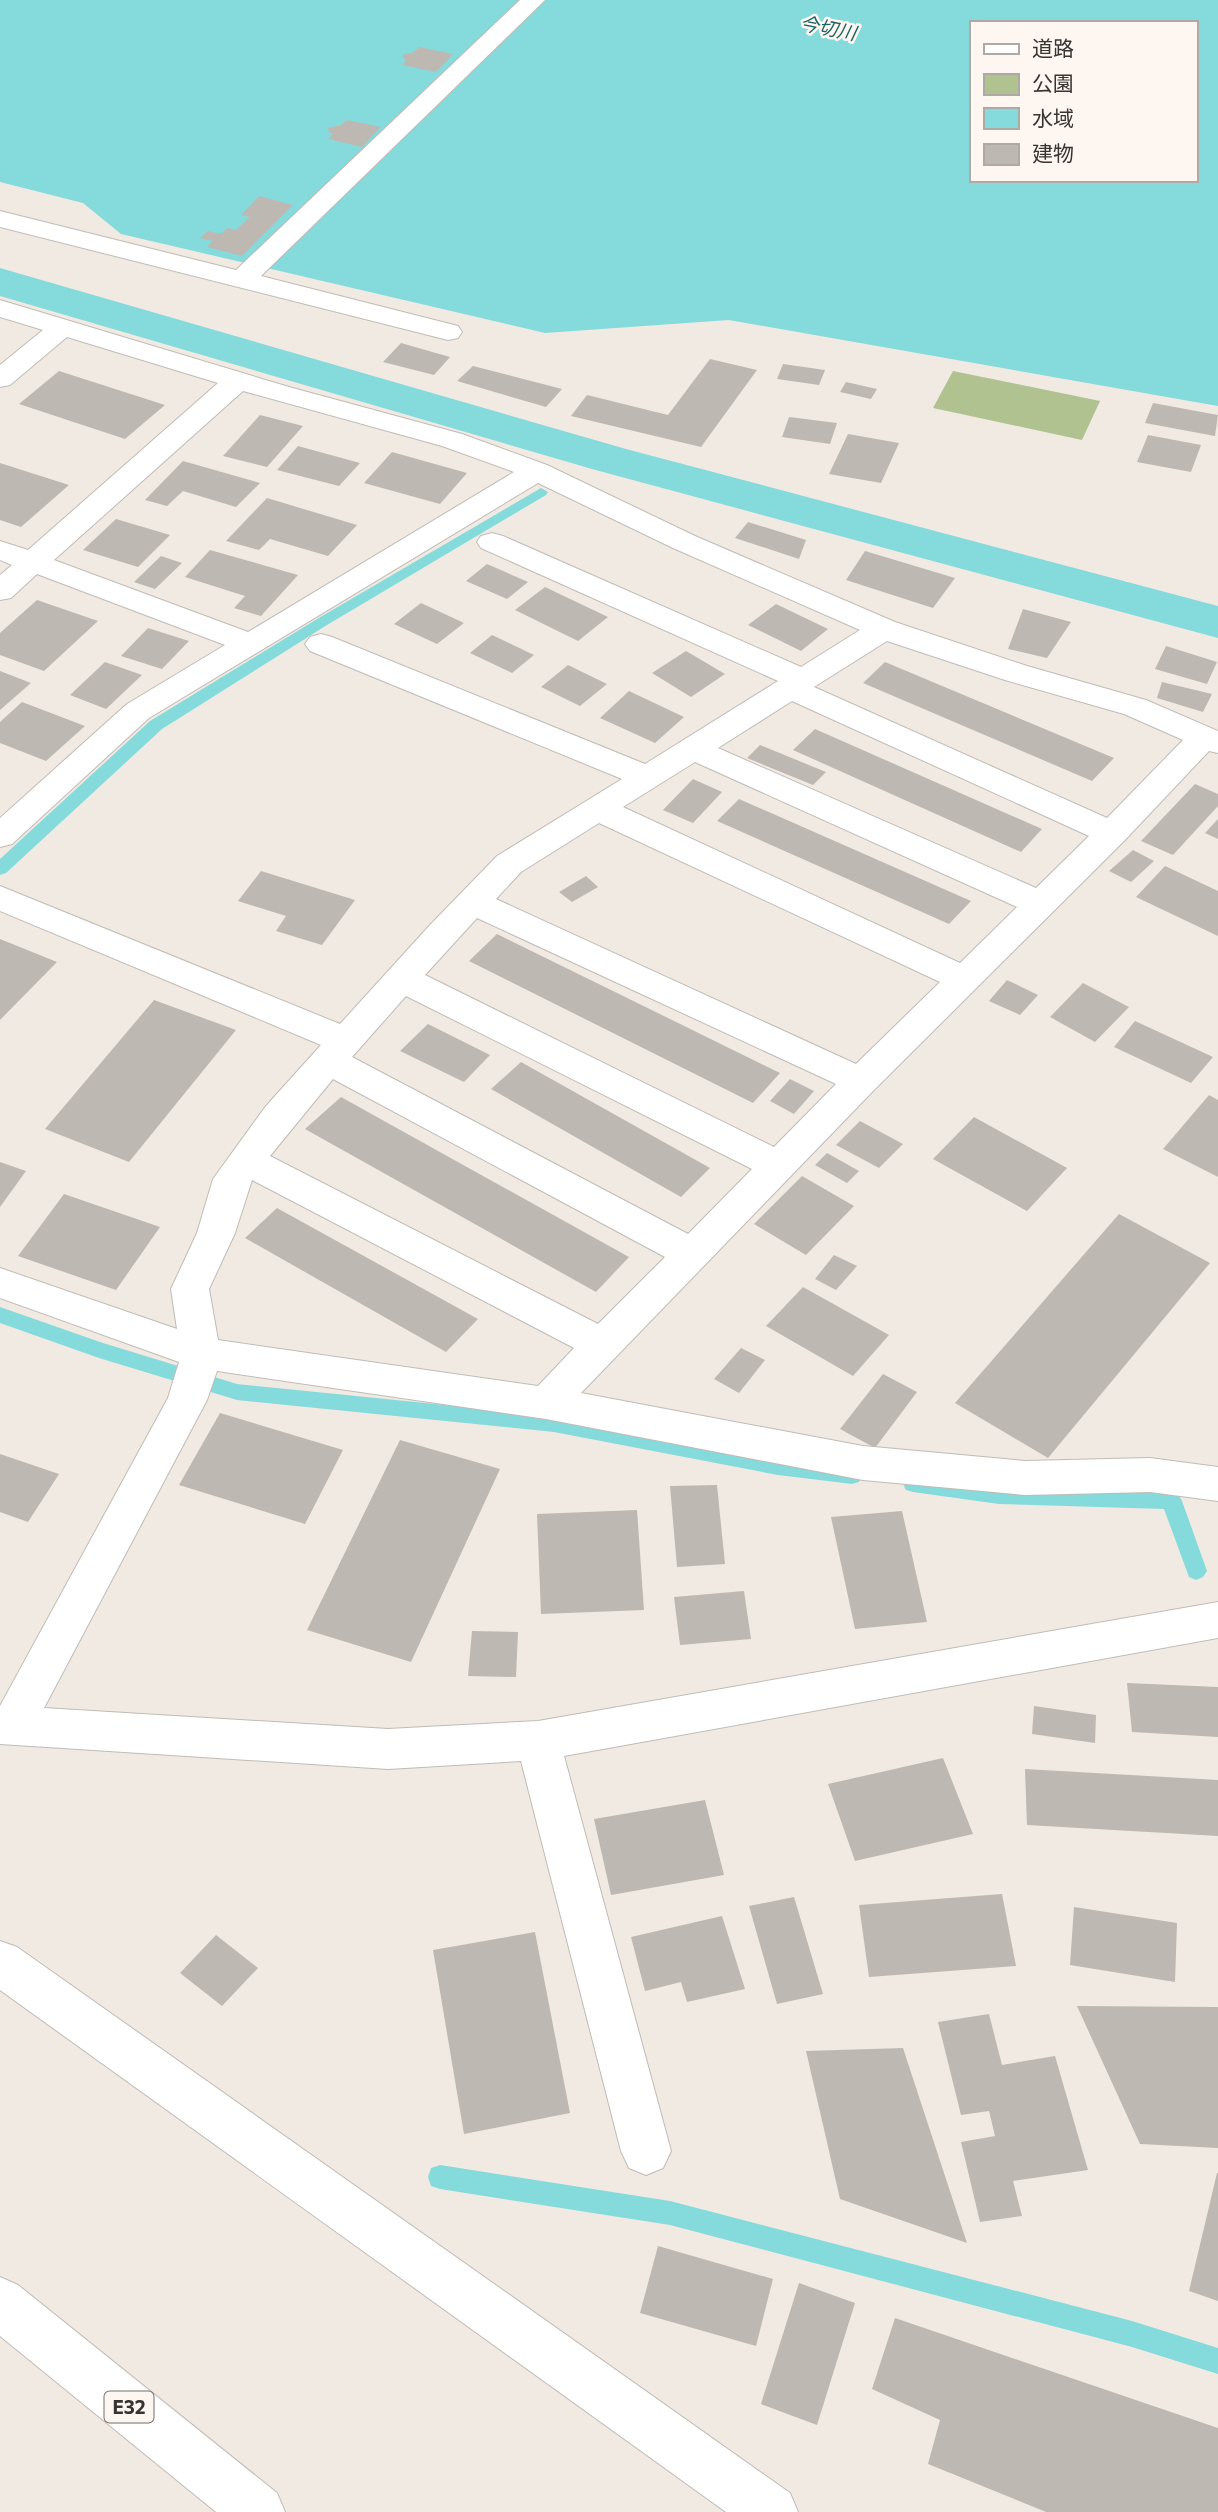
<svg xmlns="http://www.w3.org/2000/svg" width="1218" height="2512" viewBox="0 0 1218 2512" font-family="Commissioner,'Noto Sans JP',sans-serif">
	<rect width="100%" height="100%" fill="#f0eae3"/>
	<path fill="#b1c291" d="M953 371 1100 401 1082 440 933 408Z"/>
	<path fill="#85dadc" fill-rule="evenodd" d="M0 0H1218V406L729 320 545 333 121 234 83 203 0 182ZM971 23H1195V180H971Z"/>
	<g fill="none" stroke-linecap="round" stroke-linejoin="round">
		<path fill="#85dadc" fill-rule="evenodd" d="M609 455 616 459 614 462 592 469 585 465Z
			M541 488 548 492 546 495 327 625 162 729 6 873 0 875V859L150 721 317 619Z
			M0 1307 103 1343 237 1384 554 1416 778 1459 852 1468 859 1470 862 1476 859 1482 852 1484 778 1475 554 1432 237 1400 99 1358 0 1323Z
			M913 1476 999 1486 1172 1492 1179 1495 1182 1501 1207 1571 1203 1577 1196 1580 1189 1577 1164 1509 999 1504 913 1492 906 1490 903 1484 906 1478Z
			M440 2165 670 2201 1132 2321 1218 2348V2374L1132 2347 670 2225 440 2189 431 2186 428 2177 431 2168Z"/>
		<path fill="#85dadc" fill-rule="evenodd" d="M0 268 626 449 1218 606V638L592 469 0 296Z"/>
	</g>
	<path fill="#beb8b2" d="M419 47 453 54 436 72 402 65 406 61 402 55 414 52Z
		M347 120 381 127 362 147 328 139 333 134 329 132 328 128 341 125Z
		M259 196 293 205 242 256 207 247 213 241 200 238 208 231 221 234 227 228 236 230 250 217 241 215Z
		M401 343 450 357 434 375 383 362Z
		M710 359 757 370 701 447 571 416 587 395 668 415Z
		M783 364 825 370 819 385 777 379Z
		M473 366 562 389 546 407 457 381Z
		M59 371 165 405 125 439 19 404Z
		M846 382 877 389 871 399 840 392Z
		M1153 403 1218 415 1215 436 1145 423Z
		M260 415 303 426 267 467 223 456Z
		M789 417 837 423 830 444 782 437Z
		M848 434 899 443 881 483 829 474Z
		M1148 435 1201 445 1191 472 1137 462Z
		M298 446 360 463 339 486 277 470Z
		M392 452 467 473 440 504 364 483Z
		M183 461 260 483 236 507 183 491 167 506 145 500Z
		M0 463 69 485 21 527 0 520Z
		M267 498 357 525 328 556 270 539 259 550 226 541Z
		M116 519 170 535 138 567 83 550Z
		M748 522 806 540 799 559 735 538Z
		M210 550 298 575 261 616 234 608 245 596 185 577Z
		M865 551 955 578 933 608 846 580Z
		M161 556 182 563 155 589 134 582Z
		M487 564 528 582 507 599 466 581Z
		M545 587 608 617 578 641 515 610Z
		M37 600 98 621 44 671 0 655V633Z
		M421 603 464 623 437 644 394 624Z
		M776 604 828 629 801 651 748 625Z
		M1023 609 1071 622 1047 658 1008 649Z
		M148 628 189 641 162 669 121 656Z
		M492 635 534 655 512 673 470 653Z
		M1166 646 1217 662 1207 684 1155 669Z
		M686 651 725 674 691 697 652 673Z
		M105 662 142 675 106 709 70 695Z
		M885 662 1114 758 1092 781 863 683Z
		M568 665 607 684 580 706 541 687Z
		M0 671 31 683 0 710Z
		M1162 682 1212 694 1203 712 1157 698Z
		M629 691 684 717 655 743 600 718Z
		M22 702 85 726 46 761 0 743V722Z
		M815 729 1042 829 1021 852 793 750Z
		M760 745 826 772 813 785 747 758Z
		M693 779 722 792 693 823 663 810Z
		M1195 784 1218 794V806L1173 855 1141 841Z
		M739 799 971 901 949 924 717 821Z
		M1218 819V839L1205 833Z
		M1133 850 1154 861 1131 882 1109 871Z
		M1165 866 1218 891V936L1136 897Z
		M261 871 355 900 322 945 276 931 286 916 238 901Z
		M586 876 598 887 572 902 559 892Z
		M497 934 780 1073 753 1103 469 961Z
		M0 939 57 962 0 1020Z
		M1007 980 1038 995 1020 1015 989 1001Z
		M1083 983 1129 1007 1095 1042 1050 1017Z
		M154 1000 236 1030 129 1162 45 1129Z
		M1135 1021 1213 1057 1191 1083 1114 1047Z
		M428 1024 490 1055 464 1082 400 1051Z
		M521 1062 710 1168 681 1197 491 1089Z
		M790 1079 814 1091 794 1114 770 1101Z
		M1209 1095 1218 1100V1177L1163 1149Z
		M341 1097 629 1257 596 1292 305 1129Z
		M974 1117 1067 1168 1027 1211 933 1159Z
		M860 1121 903 1144 879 1168 836 1145Z
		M827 1153 859 1171 847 1183 815 1165Z
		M0 1162 26 1171 0 1207Z
		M802 1176 854 1206 806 1255 754 1224Z
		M64 1194 160 1227 116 1290 18 1256Z
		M277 1208 478 1319 446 1352 245 1238Z
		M1119 1214 1210 1263 1048 1458 955 1403Z
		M834 1255 857 1266 836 1290 815 1279Z
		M803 1287 889 1335 853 1376 766 1326Z
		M741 1348 765 1360 739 1393 714 1379Z
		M883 1374 917 1392 875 1448 840 1429Z
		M220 1413 343 1450 305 1524 179 1485Z
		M400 1440 500 1469 411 1662 307 1630Z
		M0 1454 59 1474 28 1522 0 1512Z
		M717 1485 725 1564 677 1567 670 1486Z
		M637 1510 644 1610 541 1614 537 1514Z
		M902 1511 927 1622 855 1629 831 1517Z
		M744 1591 751 1639 680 1645 674 1597Z
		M472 1631 518 1632 516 1677 468 1676Z
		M1127 1683 1218 1687V1737L1132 1732Z
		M1034 1706 1096 1715 1095 1743 1032 1734Z
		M943 1758 973 1834 855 1861 828 1784Z
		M1025 1769 1218 1780V1836L1027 1825Z
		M705 1800 724 1875 611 1895 594 1819Z
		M1002 1894 1016 1966 869 1977 859 1905Z
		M794 1897 823 1994 777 2004 749 1906Z
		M1074 1907 1177 1923 1175 1982 1070 1965Z
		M722 1916 745 1989 687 2002 681 1982 645 1991 631 1937Z
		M535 1932 570 2113 464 2134 433 1950Z
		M216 1935 258 1968 222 2006 180 1973Z
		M1077 2006 1218 2007V2148L1140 2144Z
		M989 2014 1002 2065 1055 2056 1088 2170 1013 2181 1022 2216 980 2222 961 2142 995 2136 989 2111 961 2115 938 2022Z
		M903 2048 967 2243 840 2199 806 2051Z
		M1217 2173H1218V2301L1189 2291Z
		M658 2246 773 2279 756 2346 640 2313Z
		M799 2283 855 2303 817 2425 761 2404Z
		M895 2318 1218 2428V2512H1046L928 2464 940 2420 872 2389Z"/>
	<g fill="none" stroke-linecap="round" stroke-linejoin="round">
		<g stroke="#c1bbb5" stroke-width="2">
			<path id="minor" d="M520 0H545L261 276 458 326 462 332 458 338 448 340 0 227V211L236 270Z
				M0 300 289 387 462 434 547 465 695 536 895 622 1027 666 1146 700 1218 731V753L1209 751 1124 841 874 1090 581 1393 863 1446 1025 1461 1150 1458 1218 1467V1501L1150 1492 1025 1495 863 1480 546 1419 217 1371 207 1400 44 1708 388 1729 538 1721 1218 1602V1638L564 1756 671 2151 663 2168 646 2175 629 2168 621 2151 521 1761 388 1769 0 1744V1706L168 1398 179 1362 0 1298V1268L177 1329 171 1289 197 1233 213 1179 266 1106 321 1045 0 911V886L340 1024 430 925 497 856 622 779 310 651 305 644 310 637 321 634 332 637 645 764 778 681 481 548 477 542 481 536 492 533 503 536 801 667 860 630 673 548 538 483 149 718 12 844 0 847V818L127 704 225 645 37 574 11 598 0 600V575L12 565 0 560V541L28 550 218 383 67 337 10 385 0 387V365L43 330 0 317ZM243 391 442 446 514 472 248 632 54 560ZM887 641 1005 680 1124 714 1183 740 1107 818 814 687ZM792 701 1089 836 1036 888 718 748ZM695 762 1017 907 960 963 623 807ZM599 823 940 982 856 1064 496 899 521 872ZM477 918 836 1084 774 1147 425 975ZM406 996 752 1169 688 1234 352 1057ZM333 1079 665 1257 598 1324 270 1156ZM252 1180 574 1348 538 1386 218 1340 209 1289 235 1233Z
				M0 1941 17 1947 790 2493 798 2512H726L0 1990Z"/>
		</g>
		<g stroke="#c1bbb5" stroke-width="2">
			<path id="highway" d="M0 2277 18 2285 277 2493 285 2512H216L0 2336Z"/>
		</g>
		<use href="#minor" fill="#fff" fill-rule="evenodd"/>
		<use href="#highway" fill="#fff" fill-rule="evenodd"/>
	</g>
	<g text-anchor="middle" stroke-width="5" stroke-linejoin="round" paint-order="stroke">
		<g font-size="19" font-style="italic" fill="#1b6264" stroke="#fef7f1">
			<text transform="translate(828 28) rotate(11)" y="7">今切川</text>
		</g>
		<rect fill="#fef7f1" stroke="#736e6b" stroke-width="2" x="104.5" y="2391.5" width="49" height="31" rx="5"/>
		<g font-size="19" font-weight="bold" fill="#373432">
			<text x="129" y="2414">E32</text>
		</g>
	</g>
	<rect x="970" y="21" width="228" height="161" fill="#fef7f1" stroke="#aea9a5" stroke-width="2"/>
	<rect x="984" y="44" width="35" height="10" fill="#ffffff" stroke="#aea9a5" stroke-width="2"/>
	<text x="1032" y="56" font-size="21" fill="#373432">道路</text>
	<rect x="984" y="74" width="35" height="21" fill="#b1c291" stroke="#aea9a5" stroke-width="2"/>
	<text x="1032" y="91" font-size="21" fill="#373432">公園</text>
	<rect x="984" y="108" width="35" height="21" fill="#85dadc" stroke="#aea9a5" stroke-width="2"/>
	<text x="1032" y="126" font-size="21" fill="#373432">水域</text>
	<rect x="984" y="144" width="35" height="21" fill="#beb8b2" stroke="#aea9a5" stroke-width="2"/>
	<text x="1032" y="161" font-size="21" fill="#373432">建物</text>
</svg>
